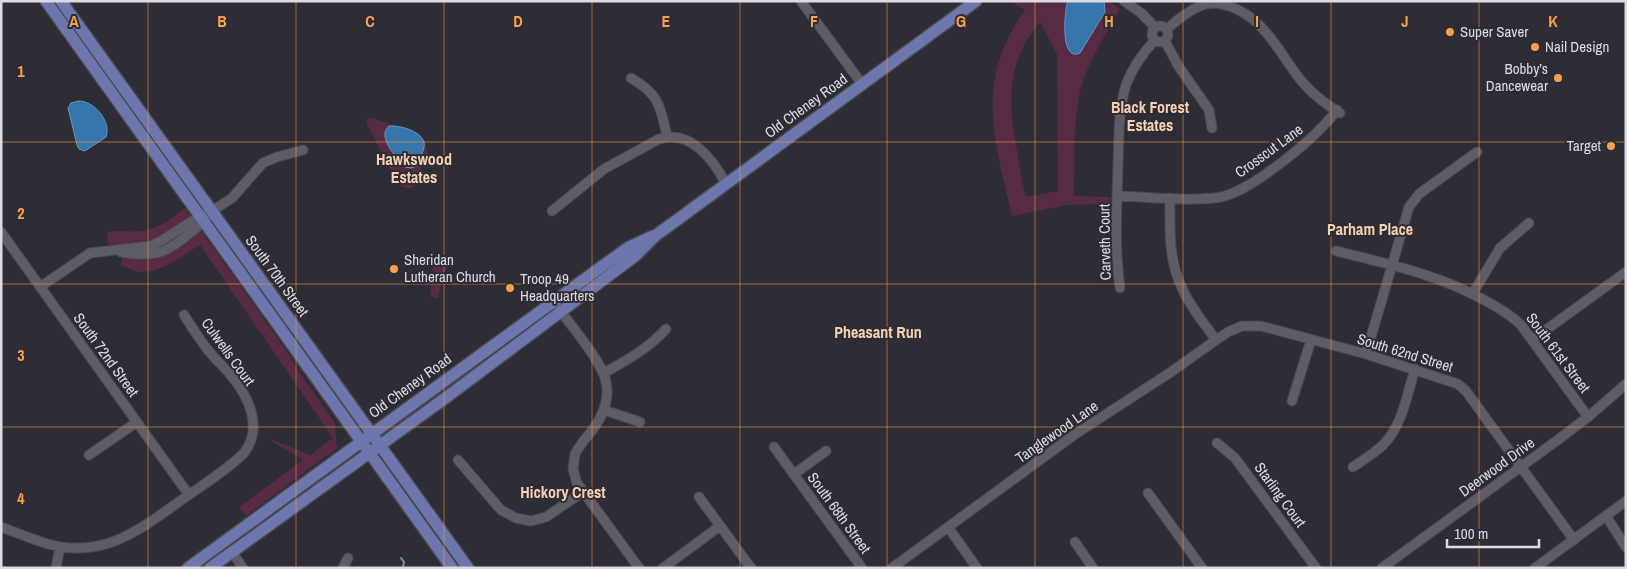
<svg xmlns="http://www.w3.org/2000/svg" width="1627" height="569" viewBox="0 0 1627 569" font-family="'Archivo Narrow',sans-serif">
	<rect width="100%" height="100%" fill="#2e2c35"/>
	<path fill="#562b43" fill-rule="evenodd" d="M1010 1H1108L1120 9C1105 36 1086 64 1079 96 1073 128 1075 164 1074 196L1110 197V204L1067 205 1012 216C994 138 974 81 1025 10ZM1040 22 1057 54 1058 191 1026 197C1022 184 1020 170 1018 156 1008 105 1005 64 1040 22Z
		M370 117 398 127 389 126 386 128 418 163C419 153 427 147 420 137L425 140 428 155C426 160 422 165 420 170 416 179 420 186 408 189L398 184 367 124V119Z
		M185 208 290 356 295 366 335 423 337 448 246 516 239 507 303 460 270 440 271 439 310 455 333 438 200 245C182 256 162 273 139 272 133 271 126 267 121 266L123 252 109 250 107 232C118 230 128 232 139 231 158 230 170 219 185 208Z
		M444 256 450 257 452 261 444 273 438 298 430 297 433 273 432 261H437Z"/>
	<path fill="#3675ac" stroke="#6894bc" d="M1068 1H1104L1105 12 1080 53C1060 63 1064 11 1068 1Z
		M78 101C93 100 112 121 106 137L85 151 79 149 77 145 68 108 71 103Z
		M389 126C400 125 427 132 424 147 423 153 419 159 417 166L411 168 405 167C397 158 376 137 389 126Z"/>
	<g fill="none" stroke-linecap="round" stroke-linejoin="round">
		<path stroke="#6894bc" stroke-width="2" d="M401 558 404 562 403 568"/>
		<g stroke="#4a484f" stroke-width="11">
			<path id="minor" d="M801 1 862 84
				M1124 1 1141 13 1155 27
				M1152 34a8 8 0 1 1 16 0a8 8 0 1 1-16 0Z
				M1167 29C1178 19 1192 8 1206 4 1226 0 1250 14 1263 29 1279 46 1289 67 1304 84 1315 96 1327 105 1340 113
				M1165 41 1179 67 1209 110 1212 128
				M631 78C660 95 660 106 667 136
				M1117 196C1148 197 1191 202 1221 197 1253 190 1317 137 1337 110
				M1170 198C1170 229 1168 259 1182 288 1190 307 1204 323 1216 340
				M552 211 604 169 659 139C690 129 713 159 726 184
				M1 232 189 495
				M1336 251C1388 264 1440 275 1486 301 1499 308 1511 315 1521 325L1588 417
				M121 252C165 260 171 247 204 222L208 218
				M40 287 90 253 150 246 161 241 200 216 212 211 232 198 263 163 277 157 303 150
				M1120 288C1114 247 1117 206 1118 165 1119 139 1118 111 1126 85 1132 68 1143 53 1155 40
				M1473 293 1500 248 1529 223
				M558 308C567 319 575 330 584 342 601 366 616 385 601 416 595 430 582 440 575 454L573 469 577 483 639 568
				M1532 340 1626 272
				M1366 354 1409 207 1419 194 1477 152
				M604 373C627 360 649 348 666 329
				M1292 401 1311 340
				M604 410 640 422
				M1217 443 1235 458 1316 568
				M774 447 862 568
				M89 455 137 422
				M458 460 501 510 516 518 531 521 546 517 583 492
				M1353 467C1363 460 1375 453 1384 444 1403 424 1407 394 1415 369
				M794 474 826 451
				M1148 493 1202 568
				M699 497 751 568
				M1606 516 1626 547
				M1 527C17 533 32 539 48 544 103 559 138 531 180 501 201 486 226 471 244 453 264 427 248 395 229 373 222 365 214 358 208 350 199 339 192 327 184 315
				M948 527 977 568
				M1075 542 1093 568
				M232 552 243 568
				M56 568 60 547
				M343 568 348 558
				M663 568 720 526
				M892 568 1074 435 1171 372 1216 340 1228 332 1242 326H1261L1366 354 1458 384 1466 391 1574 540
				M1382 568 1559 439 1588 417 1626 384
				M1535 568 1626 501"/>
		</g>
		<g stroke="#4a484f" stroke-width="14">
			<path id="major" d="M46 1 452 568
				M61 1 468 568
				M188 568 597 270 629 247 653 236
				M210 568 444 399 635 256 655 236 976 1"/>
		</g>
		<use href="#minor" stroke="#5f5c66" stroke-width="9"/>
		<use href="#major" stroke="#6d77ae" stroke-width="11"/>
	</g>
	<path fill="none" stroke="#f8a04b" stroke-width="1" stroke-opacity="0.55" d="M148 1V568M296 1V568M444 1V568M592 1V568M740 1V568M887 1V568M1035 1V568M1183 1V568M1331 1V568M1479 1V568M1 142H1626M1 284H1626M1 427H1626"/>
	<g fill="#f8a04b" stroke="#2e2c35" stroke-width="2">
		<circle cx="1450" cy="32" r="5"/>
		<circle cx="1535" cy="47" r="5"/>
		<circle cx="1558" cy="78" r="5"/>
		<circle cx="1611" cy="146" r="5"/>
		<circle cx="394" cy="269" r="5"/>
		<circle cx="510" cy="288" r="5"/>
	</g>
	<g text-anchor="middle" stroke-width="4" stroke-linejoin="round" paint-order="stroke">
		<g font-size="15" fill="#dddbe1" stroke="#2e2c35" text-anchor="start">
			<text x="1460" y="37">Super Saver</text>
			<text x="1545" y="52">Nail Design</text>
			<text x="1548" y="74" text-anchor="end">Bobby’s<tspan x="1548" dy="17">Dancewear</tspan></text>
			<text x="1601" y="151" text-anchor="end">Target</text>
			<text x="404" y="265">Sheridan<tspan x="404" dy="17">Lutheran Church</tspan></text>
			<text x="520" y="284">Troop 49<tspan x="520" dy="17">Headquarters</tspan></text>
		</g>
		<g font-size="15" fill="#dddbe1" stroke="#2e2c35">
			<text transform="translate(806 106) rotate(-36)" y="5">Old Cheney Road</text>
			<text transform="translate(1269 151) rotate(-36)" y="5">Crosscut Lane</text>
			<text transform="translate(1105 242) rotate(-91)" y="5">Carveth Court</text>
			<text transform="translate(277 276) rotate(54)" y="5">South 70th Street</text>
			<text transform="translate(228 352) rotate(54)" y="5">Culwells Court</text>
			<text transform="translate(1405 353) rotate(17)" y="5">South 62nd Street</text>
			<text transform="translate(1558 353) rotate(53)" y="5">South 61st Street</text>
			<text transform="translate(106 355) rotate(54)" y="5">South 72nd Street</text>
			<text transform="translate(410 386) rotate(-36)" y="5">Old Cheney Road</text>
			<text transform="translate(1057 432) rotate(-35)" y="5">Tanglewood Lane</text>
			<text transform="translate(1497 467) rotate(-36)" y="5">Deerwood Drive</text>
			<text transform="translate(1280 495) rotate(54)" y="5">Starling Court</text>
			<text transform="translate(839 513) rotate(54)" y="5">South 68th Street</text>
		</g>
		<g font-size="16" font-weight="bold" fill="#f6d1b1" stroke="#2e2c35">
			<text x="1150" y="113">Black Forest<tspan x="1150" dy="18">Estates</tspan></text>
			<text x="414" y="165">Hawkswood<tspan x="414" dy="18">Estates</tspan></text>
			<text x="1370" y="235">Parham Place</text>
			<text x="878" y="338">Pheasant Run</text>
			<text x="563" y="498">Hickory Crest</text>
		</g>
	</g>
	<g font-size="16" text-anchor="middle" font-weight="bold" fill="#f8a04b" stroke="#2e2c35" stroke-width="4" stroke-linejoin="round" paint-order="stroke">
		<text x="74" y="27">A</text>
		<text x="222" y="27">B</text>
		<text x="370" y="27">C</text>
		<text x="518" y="27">D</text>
		<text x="666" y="27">E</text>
		<text x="814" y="27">F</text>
		<text x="961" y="27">G</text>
		<text x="1109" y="27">H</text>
		<text x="1257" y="27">I</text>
		<text x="1405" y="27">J</text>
		<text x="1553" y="27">K</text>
		<text x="21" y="77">1</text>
		<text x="21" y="219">2</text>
		<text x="21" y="361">3</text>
		<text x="21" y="504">4</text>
	</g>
	<rect width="1627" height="569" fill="none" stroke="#dddbe1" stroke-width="5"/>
	<path d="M1447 539v8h92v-8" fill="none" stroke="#dddbe1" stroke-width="2.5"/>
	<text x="1454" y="539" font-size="15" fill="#dddbe1" stroke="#2e2c35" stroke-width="4" paint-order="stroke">100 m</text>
</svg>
